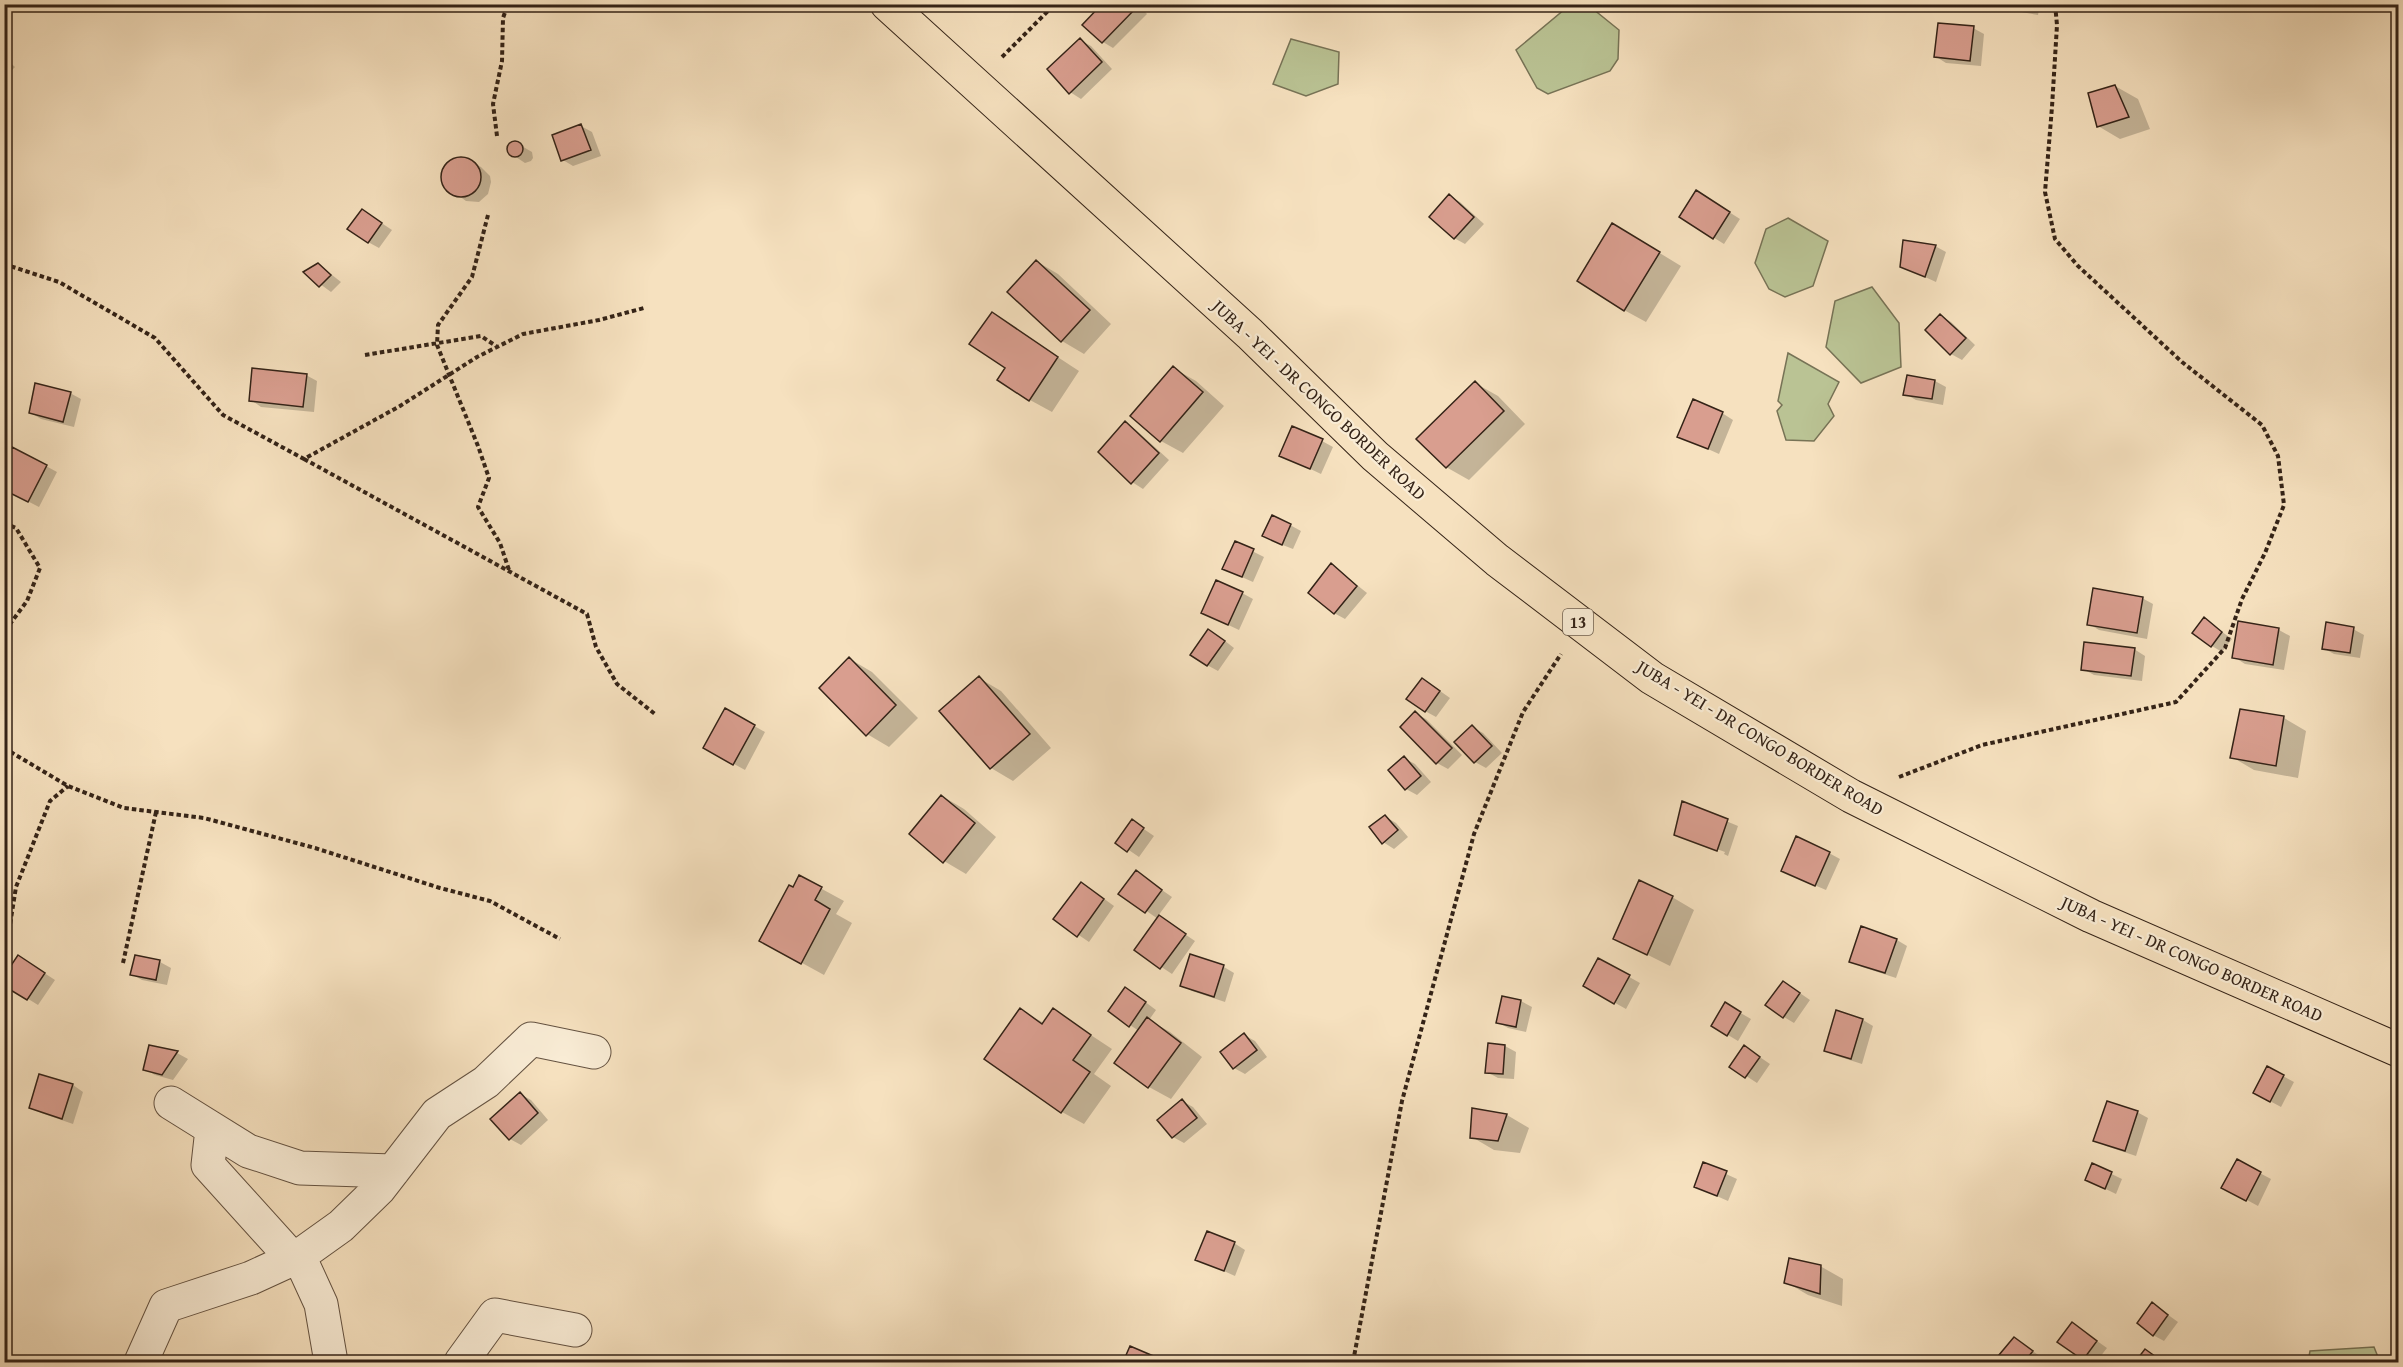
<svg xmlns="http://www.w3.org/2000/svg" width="2403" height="1367" viewBox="0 0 2403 1367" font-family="'Gentium Book Plus',serif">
	<rect width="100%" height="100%" fill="#f6e1bf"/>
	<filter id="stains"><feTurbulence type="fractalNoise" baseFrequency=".00333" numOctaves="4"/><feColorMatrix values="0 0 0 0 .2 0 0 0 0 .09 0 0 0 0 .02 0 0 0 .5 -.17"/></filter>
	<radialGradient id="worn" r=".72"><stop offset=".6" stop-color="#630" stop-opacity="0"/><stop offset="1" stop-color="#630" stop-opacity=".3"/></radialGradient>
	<path fill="#bac394" stroke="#777356" stroke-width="1.5" d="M1571 4 1588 5 1619 30 1618 59 1610 71 1548 94 1537 88 1516 50Z
		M1291 39 1339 52 1338 84 1306 96 1273 84Z
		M1788 218 1828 241 1813 286 1785 297 1769 289 1755 263 1766 229Z
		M1872 287 1899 323 1901 367 1861 383 1826 347 1835 301Z
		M1788 353 1839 382 1828 404 1834 416 1814 441 1786 440 1777 411 1782 405 1778 401Z
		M2374 1347 2380 1362H2308L2310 1351Z"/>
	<path fill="#0003" d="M1104 4H1138L1147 14 1113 48 1103 42Z
		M1999 4H2040L2038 15 2010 10Z
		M1973 28 1984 34 1981 66 1946 63 1935 56Z
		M1080 40 1091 46 1112 69 1081 99 1070 92Z
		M4 57 15 67 4 78Z
		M2115 86 2138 99 2150 129 2120 139 2098 126Z
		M581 126 592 132 601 156 573 166 563 160Z
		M512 144 520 145 532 152 533 158 531 161 525 163 510 153 509 149Z
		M458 159 470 161 481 167 490 176 491 182 488 194 479 202 466 201 445 186 443 175 448 164Z
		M1449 196 1460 202 1484 224 1465 244 1454 238Z
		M1707 198 1740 219 1724 244 1681 217Z
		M362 210 392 230 379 248 368 242Z
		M1635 238 1681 266 1646 322 1624 310Z
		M1935 246 1946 252 1936 282 1901 266Z
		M1036 261 1058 274 1111 324 1084 354 1062 341 1009 292Z
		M318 264 341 282 331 292 305 273Z
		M992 314 1079 371 1052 412 1030 400 1007 368Z
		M1941 316 1951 322 1975 345 1962 360 1951 354Z
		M1173 368 1196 381 1224 406 1183 453 1161 441 1132 416Z
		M306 375 317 381 314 412 261 407 251 400Z
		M1908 376 1935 381 1946 387 1943 405 1916 400 1905 394Z
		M1475 383 1498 396 1525 424 1469 480 1446 467Z
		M70 393 81 399 74 427 41 419 31 413Z
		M1722 413 1733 420 1719 454 1679 436Z
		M1125 423 1136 430 1169 460 1143 489 1132 482Z
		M1322 441 1333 447 1321 474 1281 455Z
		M46 466 57 472 39 507 4 489Z
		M1290 525 1301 531 1293 549 1275 542Z
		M1236 543 1264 557 1253 582 1235 574Z
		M1332 565 1367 593 1345 619 1334 613Z
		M1242 593 1253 599 1239 630 1203 613Z
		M2142 598 2153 604 2147 639 2099 630 2089 624Z
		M2204 619 2232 639 2222 652 2212 646Z
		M2240 623 2279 630 2290 636 2284 670 2245 664 2234 657Z
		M2353 629 2364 635 2360 658 2334 654 2323 648Z
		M1220 637 1234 648 1218 671 1207 665Z
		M2134 649 2145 656 2142 681 2094 675 2083 669Z
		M850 659 872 672 918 718 889 747 867 734Z
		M979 678 1001 691 1051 748 1013 781 991 768 941 711Z
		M1433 686 1450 698 1436 717 1425 711Z
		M726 710 765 732 745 770 705 748Z
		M2241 710 2284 718 2306 731 2298 778 2254 770 2232 757Z
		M1415 713 1426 719 1462 755 1448 769 1437 763Z
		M1472 727 1483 733 1502 753 1486 768 1475 762Z
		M1404 758 1415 764 1431 782 1417 795 1406 789Z
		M942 796 964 809 996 837 966 874 944 861Z
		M1683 803 1738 826 1728 856 1724 854 1725 852 1675 834Z
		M1386 817 1396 823 1408 837 1394 849 1383 842Z
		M1132 821 1154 836 1139 857 1117 842Z
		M1829 853 1840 859 1826 890 1793 876Z
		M1136 872 1172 897 1158 916 1195 941 1172 974 1136 950 1158 919 1121 893Z
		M800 877 844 901 836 914 852 923 824 975 784 953 794 889Z
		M1092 890 1114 906 1089 942 1055 919Z
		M1672 897 1694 910 1670 966 1614 938Z
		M1862 928 1897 940 1907 946 1896 978 1862 967 1851 961Z
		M1191 956 1224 967 1234 973 1225 1002 1192 991 1181 985Z
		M136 957 160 962 171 968 167 985 142 980 131 974Z
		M1599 960 1640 983 1626 1009 1585 986Z
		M29 963 55 980 38 1005 4 984Z
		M1794 989 1810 1000 1794 1023 1784 1017Z
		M1136 995 1156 1010 1149 1020 1170 1032 1202 1057 1171 1099 1149 1087 1139 1031 1130 1025Z
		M1504 997 1521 1001 1532 1007 1526 1032 1508 1028 1498 1022Z
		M1725 1004 1751 1019 1738 1041 1713 1026Z
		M1020 1010 1044 1023 1053 1010 1112 1049 1094 1074 1111 1086 1084 1124 1062 1112Z
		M1863 1020 1873 1026 1862 1064 1837 1056 1826 1050Z
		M1244 1035 1255 1041 1267 1057 1245 1074 1234 1068Z
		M1489 1045 1505 1046 1516 1052 1514 1079 1498 1078 1487 1072Z
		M150 1046 177 1053 188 1059 173 1080 155 1075 145 1069Z
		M1745 1047 1770 1064 1757 1083 1731 1066Z
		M2268 1068 2294 1082 2281 1107 2255 1093Z
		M40 1076 73 1085 83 1092 73 1124 41 1113 30 1107Z
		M520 1094 531 1100 548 1120 521 1145 510 1139Z
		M1182 1101 1193 1107 1207 1124 1184 1143 1173 1137Z
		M1474 1110 1507 1115 1529 1128 1520 1153 1494 1150 1472 1137Z
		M2137 1112 2148 1118 2136 1156 2106 1146 2095 1140Z
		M2237 1161 2271 1179 2258 1206 2223 1187Z
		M1704 1164 1737 1179 1728 1201 1696 1187Z
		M2093 1165 2122 1179 2116 1194 2087 1180Z
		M1234 1243 1245 1250 1235 1276 1197 1259Z
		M1820 1266 1843 1279 1842 1306 1808 1295 1786 1282Z
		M2153 1304 2178 1322 2164 1341 2153 1335Z
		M2073 1324 2107 1348 2096 1362H2089L2083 1359Z
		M2014 1339 2043 1358 2040 1362H2011L2001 1355Z
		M1131 1348 1158 1359 1164 1362H1125Z"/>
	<path fill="#d99e8f" stroke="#342317" stroke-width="1.5" d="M1102 4H1135L1137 7 1102 43 1082 25Z
		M1997 4H2028L2027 10Z
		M1938 23 1974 26 1970 61 1934 57Z
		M1080 38 1102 62 1069 94 1047 69Z
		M2115 85 2129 117 2097 127 2088 93Z
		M581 124 591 150 561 161 552 135Z
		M507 149a8 8 0 1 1 16 0a8 8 0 1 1-16 0Z
		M441 177a20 20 0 1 1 40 0a20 20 0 1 1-40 0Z
		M1696 190 1730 212 1713 239 1679 217Z
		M1449 194 1474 217 1454 239 1429 217Z
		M362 209 382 223 368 243 347 229Z
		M1612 223 1660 252 1624 311 1577 281Z
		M1903 240 1936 245 1925 277 1900 267Z
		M1036 260 1090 310 1061 342 1007 292Z
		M318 263 331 275 319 287 303 272Z
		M992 312 1058 357 1029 401 997 380 1005 368 969 344Z
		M1940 314 1966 338 1950 355 1925 330Z
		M1173 366 1203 392 1160 442 1130 416Z
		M252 368 307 374 303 407 249 401Z
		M1907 375 1935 380 1932 399 1903 395Z
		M1475 381 1504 411 1446 468 1416 439Z
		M35 383 71 392 63 422 29 413Z
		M1693 399 1723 412 1708 449 1677 437Z
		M1125 421 1159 453 1131 484 1098 452Z
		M1292 426 1323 439 1310 469 1279 456Z
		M12 447 47 465 28 502 4 490V462Z
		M1272 515 1291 524 1282 545 1262 536Z
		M1235 541 1254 549 1242 577 1222 569Z
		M1331 563 1357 586 1334 614 1308 593Z
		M1216 580 1243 592 1228 625 1201 613Z
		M2093 588 2143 597 2137 633 2087 625Z
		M2204 617 2222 632 2211 647 2192 633Z
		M2238 621 2279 628 2273 665 2232 658Z
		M2326 622 2354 627 2350 653 2322 649Z
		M1208 629 1225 641 1207 666 1190 655Z
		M2084 642 2135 648 2131 676 2081 670Z
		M849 657 896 705 866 736 819 688Z
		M979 676 1030 734 990 769 939 711Z
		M1422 678 1440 691 1425 712 1406 699Z
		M725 708 755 725 733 765 703 748Z
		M2240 709 2284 716 2276 766 2230 758Z
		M1415 711 1452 748 1436 764 1400 727Z
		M1472 725 1492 746 1474 763 1454 742Z
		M1404 756 1421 776 1405 790 1388 770Z
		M941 795 975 823 943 863 909 834Z
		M1682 801 1728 819 1717 851 1674 835Z
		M1385 815 1398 830 1382 844 1369 827Z
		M1132 819 1144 828 1127 852 1115 843Z
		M1796 836 1830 852 1815 886 1781 871Z
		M1136 870 1162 890 1145 913 1118 894Z
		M799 875 822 887 815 900 830 909 801 964 759 941 789 885 793 887Z
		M1639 880 1673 896 1647 955 1613 939Z
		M1081 882 1104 899 1077 937 1053 919Z
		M1159 915 1186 934 1160 969 1134 950Z
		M1861 926 1897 939 1885 973 1849 962Z
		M1190 954 1224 965 1214 997 1180 986Z
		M18 955 45 973 27 1000 4 986V976Z
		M135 955 160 960 156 980 130 975Z
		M1598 958 1630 975 1614 1004 1583 986Z
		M1783 981 1800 993 1783 1018 1765 1005Z
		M1125 987 1146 1002 1129 1027 1108 1011Z
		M1502 996 1521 1000 1516 1027 1496 1023Z
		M1725 1002 1741 1012 1727 1036 1711 1026Z
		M1020 1008 1042 1024 1053 1008 1091 1035 1073 1060 1090 1072 1061 1113 984 1059Z
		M1836 1010 1863 1019 1851 1059 1824 1051Z
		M1147 1017 1181 1043 1148 1088 1114 1063Z
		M1244 1033 1257 1050 1233 1069 1220 1052Z
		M1488 1043 1505 1045 1503 1074 1485 1073Z
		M149 1045 178 1051 162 1075 143 1070Z
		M1744 1045 1760 1057 1745 1078 1729 1067Z
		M2267 1066 2284 1075 2270 1102 2253 1093Z
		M39 1074 73 1084 62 1119 29 1108Z
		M520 1092 538 1113 509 1140 490 1119Z
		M1182 1099 1197 1118 1172 1138 1157 1120Z
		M2107 1101 2138 1111 2125 1151 2093 1141Z
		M1472 1108 1507 1114 1498 1141 1470 1138Z
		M2237 1159 2261 1172 2246 1201 2221 1188Z
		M1703 1162 1727 1171 1717 1196 1694 1187Z
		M2092 1163 2112 1172 2105 1189 2085 1180Z
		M1207 1231 1235 1242 1224 1271 1195 1260Z
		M1789 1258 1821 1265 1820 1294 1784 1283Z
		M2152 1302 2168 1315 2153 1336 2137 1323Z
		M2072 1322 2097 1341 2083 1360 2057 1342Z
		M2014 1337 2033 1351 2024 1362H2008L1999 1355Z
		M1130 1346 1158 1358 1156 1362H1123Z
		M2145 1349 2163 1362H2135Z"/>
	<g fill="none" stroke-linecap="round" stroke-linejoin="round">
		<g stroke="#645241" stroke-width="35">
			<path id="minor" d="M171 1103 248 1151 300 1168 393 1171
				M212 1129 208 1165 293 1259
				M299 1256 321 1304 331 1362
				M141 1362 166 1306 251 1278 299 1256 341 1226 379 1189 437 1114 486 1082 531 1039 594 1052
				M461 1362 495 1315 575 1330"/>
		</g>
		<g stroke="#342317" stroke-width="35">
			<path id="major" d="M887 4 1250 334 1375 456 1497 560 1652 678 1851 796 2091 916 2398 1050"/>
		</g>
		<path stroke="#342317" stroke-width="4" stroke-dasharray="4.5 3" stroke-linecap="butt" d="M1002 57 1055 4
			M497 136 493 104 502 61 503 18 508 4
			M488 215 472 277 438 325 437 345 478 446 489 478 478 507 500 543 509 570
			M4 264 59 282 155 338 223 415 304 459 400 406 477 357 523 334 599 320 644 308
			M365 355 481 336 496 346
			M304 459 587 614 596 647 617 684 655 714
			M4 523 16 528 40 568 27 601 4 632
			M4 748 68 786 124 808 204 818 315 848 440 888 490 901 560 939
			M1899 777 1982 745 2176 702 2225 648 2242 599 2265 553 2284 505 2278 456 2262 425 2182 362 2078 266 2055 239 2045 192 2052 107 2057 25 2055 4
			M9 931 16 887 50 801 68 786
			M123 963 156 812
			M1353 1362 1402 1101 1474 834 1523 712 1561 654"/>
		<use href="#minor" stroke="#f9ecd5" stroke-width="33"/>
		<use href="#major" stroke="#f6e1bf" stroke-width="33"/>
	</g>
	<g text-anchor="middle" stroke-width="4.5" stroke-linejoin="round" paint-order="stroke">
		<rect fill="#f9ecd5" stroke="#6f5f50" stroke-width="1.5" x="1563" y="609" width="30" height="26" rx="4.5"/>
		<g font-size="16" font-weight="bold" fill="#342317">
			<text x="1578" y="628">13</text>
		</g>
		<g font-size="18" fill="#342317" stroke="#f9ecd5">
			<text transform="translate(1319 400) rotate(43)" y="6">JUBA - YEI - DR CONGO BORDER ROAD</text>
			<text transform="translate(1760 738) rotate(31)" y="6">JUBA - YEI - DR CONGO BORDER ROAD</text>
			<text transform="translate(2192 959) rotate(24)" y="6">JUBA - YEI - DR CONGO BORDER ROAD</text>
		</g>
	</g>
	<rect width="2403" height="1367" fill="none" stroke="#f6e1bf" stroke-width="24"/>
	<rect x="6" y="6" width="2391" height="1355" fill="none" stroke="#342317" stroke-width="3"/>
	<rect x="12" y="12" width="2379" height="1343" fill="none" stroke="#342317" stroke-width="1.5"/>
	<rect width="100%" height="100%" filter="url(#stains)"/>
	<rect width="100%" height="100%" fill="url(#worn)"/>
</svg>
